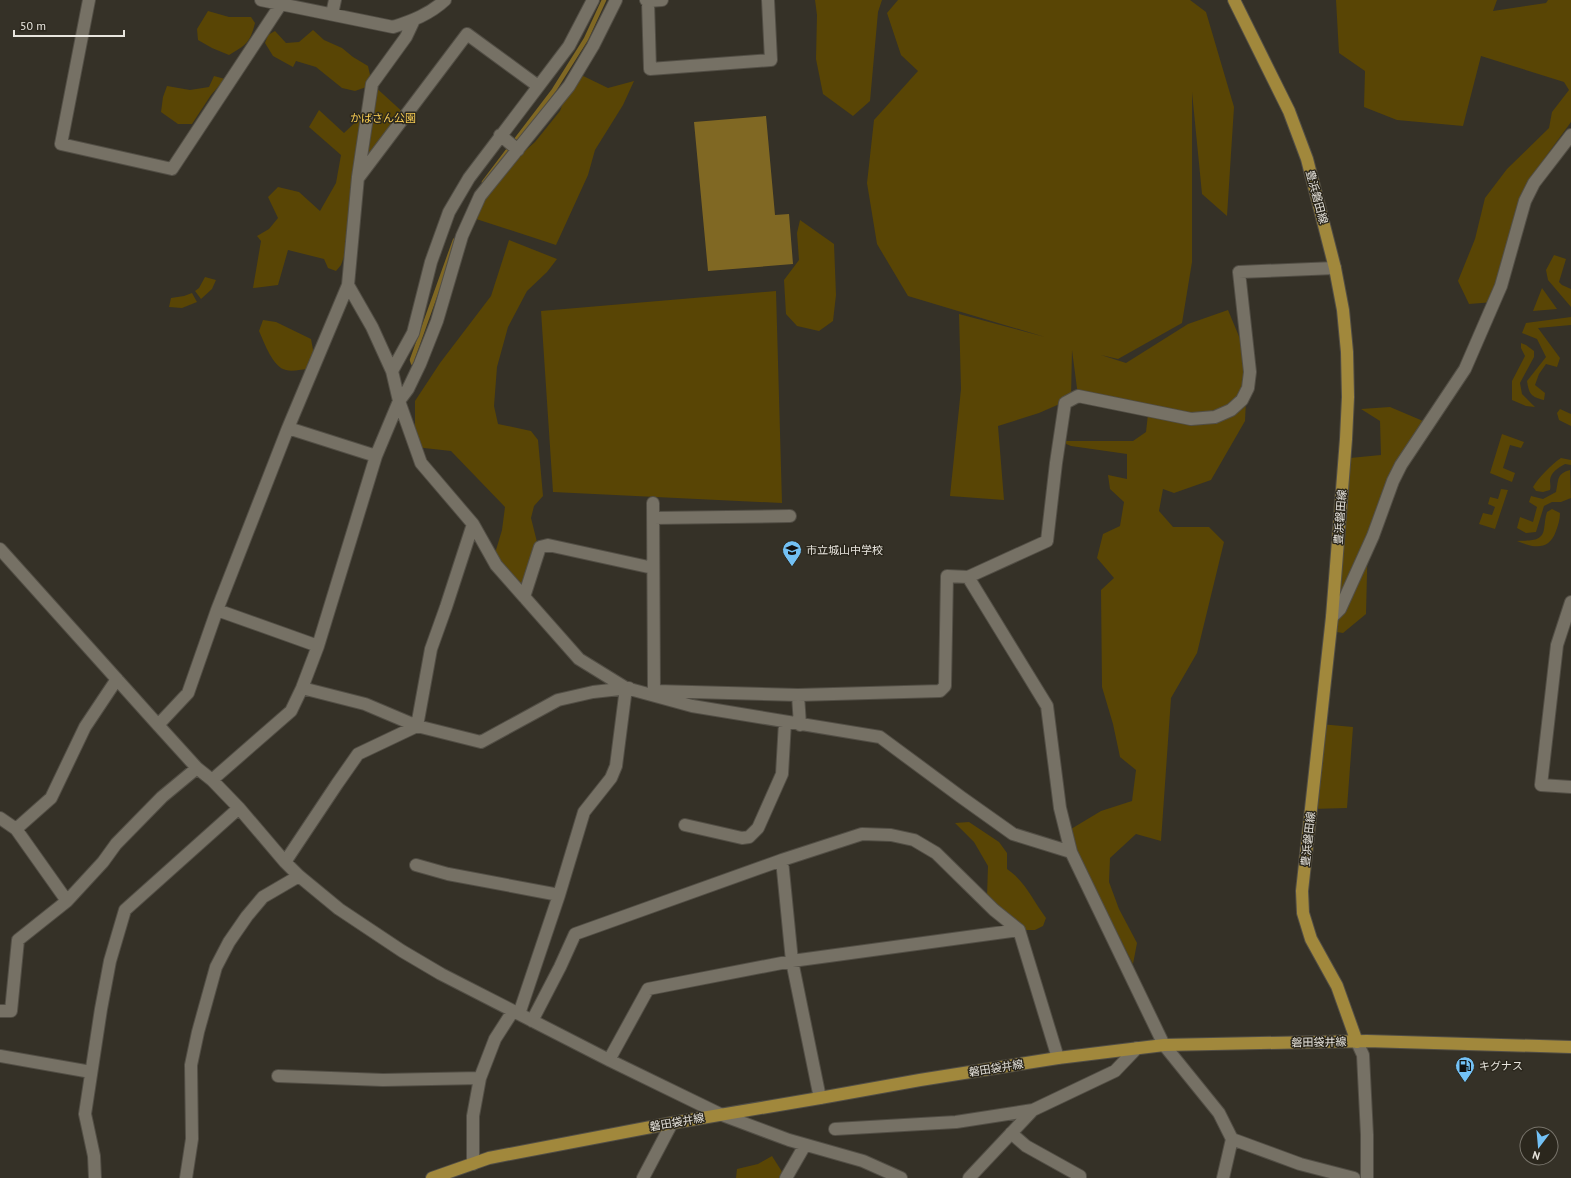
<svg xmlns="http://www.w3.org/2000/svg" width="1571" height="1178" viewBox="0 0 1571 1178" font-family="'PT Sans','Noto Sans JP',sans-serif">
	<rect width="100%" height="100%" fill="#353127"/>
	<path fill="#594505" d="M815 0H882L878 12 870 101 853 116 823 94 816 59 817 15Z
		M898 0H1190L1206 12 1234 107 1227 216 1202 194 1192 92V262L1182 323 1118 359 1101 355 1126 363 1188 324 1228 310 1248 358 1245 421 1211 480 1174 493 1163 489 1159 511 1173 527H1209L1224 542 1197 653 1171 698 1161 841 1136 834 1110 858 1109 882 1119 909 1137 943 1133 964 1066 832 1101 811 1132 801 1136 770 1120 757 1113 724 1102 687 1101 590 1114 578 1097 558 1103 534 1120 526 1124 502 1110 489 1108 475 1127 479V454L1071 446 1059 441H1133L1146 432 1148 414 1078 396 1072 350 1071 399 1039 413 998 426 1004 500 950 496 961 389 959 314 1045 337 908 296 877 244 867 183 874 120 918 71 901 55 887 13Z
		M1336 0H1497L1493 11 1546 3 1548 0H1571V122L1544 159 1494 302 1469 304 1458 281 1475 239 1485 198 1507 169 1549 128 1552 112 1569 90 1564 82 1481 56 1463 126 1397 120 1364 107 1365 71 1339 53Z
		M208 11 229 17H251L255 23C250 43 246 45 229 55L212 48 198 40 197 29Z
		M313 30 324 40 342 48 353 57 368 66 372 84 406 115 358 177 347 248 341 265 336 271 328 268 324 259 288 250 278 285 253 288 261 241 257 236 269 229 278 218 268 197 278 187 299 192 320 211 336 183 341 155 309 127 319 110 344 133 363 115 372 85 355 91 342 88 316 67 296 61 293 67 273 56 265 43 268 35 275 31 286 43 299 42Z
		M577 73 608 88 634 81 623 105 595 150 588 175 556 245 470 217 497 176 535 142 560 111 569 86Z
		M214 76 225 79 211 95 192 124H178L161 112 163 97 167 86 190 90 209 87Z
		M800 220 834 244 836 295 833 321 819 331 797 326 786 314 784 280 799 260 797 233Z
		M509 240 557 259 547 272 527 291 508 327 497 367 494 406 498 424 531 431 538 440 543 496 534 506 531 518 537 542 524 597 493 560 502 530 505 507 451 451 415 447V401L440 363 491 296Z
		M1554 255 1566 259 1559 282 1562 285 1571 289V307L1548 280 1546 270Z
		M205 277 216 280 212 289 201 299 195 291 199 288Z
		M1542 288 1557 309 1533 311Z
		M776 291 782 503 553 492 541 311Z
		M192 293 197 302 182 308 169 307 171 298 184 296Z
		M1571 317V325L1538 328 1560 358 1557 367 1546 364 1539 374 1535 385 1545 393 1544 400C1531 397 1529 394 1527 381L1546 357 1537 339 1522 333 1526 323Z
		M263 320 276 322 311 339 314 355 309 369C302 369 293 372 286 370 273 368 264 342 259 331Z
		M1521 343 1526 345 1534 351V357L1520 383 1522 394 1535 407 1526 406 1512 400V381L1525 356 1521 348Z
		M1390 407 1423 421 1420 437 1368 532 1366 614 1343 633 1330 631 1338 539 1345 538 1350 458 1381 455 1380 421 1361 409Z
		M1560 409 1571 414V426L1559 420 1557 413Z
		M1502 434 1524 442 1521 448 1510 445 1503 468 1515 473 1512 482 1490 473Z
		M1561 458 1571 460V465L1565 464C1558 468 1551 472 1550 480 1550 484 1551 486 1550 490L1543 492 1536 491 1533 487C1538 478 1552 464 1561 458Z
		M1570 470 1571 498 1561 502H1552L1544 506 1536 532 1526 533 1517 528 1520 517 1533 522 1537 507 1529 502 1531 496 1543 499 1556 492C1559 480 1556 474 1570 470Z
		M1501 489 1508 490 1495 529 1479 524 1483 513 1492 515 1495 507 1488 504 1490 497 1498 499Z
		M1552 509 1560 513C1560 520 1558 525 1556 531 1549 551 1534 548 1517 541 1527 540 1542 543 1544 529 1545 523 1545 518 1547 512Z
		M1320 724 1353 727 1347 808 1311 809Z
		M969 822 999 842 1007 853V869C1025 881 1033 901 1046 918L1043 926 1035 930H1019L987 897 988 866 974 842 955 823Z
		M772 1156 786 1178H736L737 1169 758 1164Z"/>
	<path fill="#806823" d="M766 116 775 215 789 214 793 264 708 271 694 122Z"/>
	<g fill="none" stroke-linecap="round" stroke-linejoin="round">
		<path stroke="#806823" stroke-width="4.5" d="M484 182 554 90 586 39 604 0
			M413 363 412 360 455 240"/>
		<g stroke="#524e45" stroke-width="14">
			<path id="minor" d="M89 0 61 144 172 169 281 4
				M261 0 393 27C412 21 430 14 445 0
				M593 0 569 46 469 178 449 212 431 262 413 333 392 371 399 401 421 463 473 524 496 565 579 659 626 688 692 706 880 737 961 797 1013 834 1071 852
				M646 0 648 1 662 0
				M648 1 650 69 771 60 768 0
				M332 14 335 0
				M500 135 518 150
				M359 177 467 34 538 86
				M392 371 372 327 348 285 358 177 372 84 406 37 414 20
				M288 428 376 456
				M653 503 654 691
				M653 518 790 516
				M0 549 158 725 197 768 212 780 239 808 285 862 299 876 339 909 402 951 441 974 609 1060 722 1115 789 1140 863 1161 901 1178
				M968 577 1047 706 1060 808 1071 852 1164 1045 1219 1113 1232 1139 1300 1164 1354 1178
				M524 597 540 547 548 545 653 568
				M1571 602 1557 645 1541 785 1571 787
				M217 610 318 646
				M1332 617 1340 609 1373 536 1393 481 1401 465 1465 369 1501 286 1525 201 1534 183 1571 135
				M302 688 365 704 417 726 481 742 558 700 593 692 629 688
				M656 691 798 695
				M158 725 188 693 217 610 288 428 348 285
				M800 725 798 695 940 691 945 686 947 576 968 577 1047 541 1056 463 1065 403 1078 396 1191 419 1215 417 1231 410 1242 400 1248 388 1250 372 1239 272 1335 268
				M212 780 291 711 302 688 318 646 376 456 399 401 408 389 420 364 437 321 462 236 480 196 569 86 593 46 616 0
				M0 818 16 829 67 901
				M685 825 742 838 749 837 758 828 782 774 785 722
				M16 829 51 798 85 727 117 679
				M782 860 792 961 820 1098
				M285 862 337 784 358 754 417 726 431 649 446 607 473 524
				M416 865 448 874 559 895
				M0 1011H11L18 940 67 901 103 862 116 844 162 797 197 768
				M519 1014 559 895 584 812 611 778 616 766 626 688
				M532 1021 560 967 575 934 782 860 862 834 891 835 914 840 936 853 994 910 1019 930 1058 1058
				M1357 1042 1363 1055 1367 1135V1178
				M0 1056 91 1072
				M609 1060 648 989 792 961 1019 930
				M278 1076 383 1080 480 1078
				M835 1129 956 1122 1033 1110
				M1011 1133 1026 1146 1080 1176V1178
				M473 1164V1116L480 1078 495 1039 513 1011
				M95 1178 94 1156 85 1114 101 1009 110 961 125 910 239 808
				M186 1178 192 1139 191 1065 198 1032 216 967 229 942 247 916 263 897 299 876
				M643 1178 672 1123
				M786 1178 805 1145
				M969 1178 1033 1110 1115 1071 1137 1048
				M1223 1178 1232 1139"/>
		</g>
		<g stroke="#524e45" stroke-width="14">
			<path id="major" d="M1234 0 1289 111 1307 159 1335 268 1343 310 1347 352 1348 397 1346 439 1332 617 1302 891 1303 913 1311 939 1337 986 1357 1042
				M432 1178 489 1158 672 1123 820 1098 920 1080 1058 1058 1164 1045 1367 1041 1571 1047"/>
		</g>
		<use href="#minor" stroke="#767165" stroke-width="12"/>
		<use href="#major" stroke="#a1883c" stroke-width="12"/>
	</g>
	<defs>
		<g id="school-pin" transform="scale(1)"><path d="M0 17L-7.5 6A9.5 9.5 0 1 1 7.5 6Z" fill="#73c1f5" stroke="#2b271d"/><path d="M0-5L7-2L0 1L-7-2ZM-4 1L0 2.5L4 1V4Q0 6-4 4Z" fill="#111"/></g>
		<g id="fuel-pin" transform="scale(1)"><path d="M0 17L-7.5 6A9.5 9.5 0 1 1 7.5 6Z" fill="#73c1f5" stroke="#2b271d"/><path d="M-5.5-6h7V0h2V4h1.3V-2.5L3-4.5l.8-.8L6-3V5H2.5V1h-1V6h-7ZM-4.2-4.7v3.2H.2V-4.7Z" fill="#111"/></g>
	</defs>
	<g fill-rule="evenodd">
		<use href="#school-pin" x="792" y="550"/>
		<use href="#fuel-pin" x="1465" y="1066"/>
	</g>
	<g text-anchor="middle" stroke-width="3" stroke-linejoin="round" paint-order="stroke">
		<g font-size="11" fill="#f7cc53" stroke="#2b271d">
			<text x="383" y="122">かばさん公園</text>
		</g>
		<g font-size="11" fill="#e8e5de" stroke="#2b271d">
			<text transform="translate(1317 197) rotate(75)" y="4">豊浜磐田線</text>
			<text transform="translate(1340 517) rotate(-86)" y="4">豊浜磐田線</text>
			<text transform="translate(1308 839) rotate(-84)" y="4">豊浜磐田線</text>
			<text transform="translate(1319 1042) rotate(-1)" y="4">磐田袋井線</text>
			<text transform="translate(996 1068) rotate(-9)" y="4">磐田袋井線</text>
			<text transform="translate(677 1122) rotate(-10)" y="4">磐田袋井線</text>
		</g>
		<g font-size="11" fill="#e8e5de" stroke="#2b271d" text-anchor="start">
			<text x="806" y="554">市立城山中学校</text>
			<text x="1479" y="1070">キグナス</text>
		</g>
	</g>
	<g transform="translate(1539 1146) rotate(196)"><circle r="19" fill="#2b271d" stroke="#77736a"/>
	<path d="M0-3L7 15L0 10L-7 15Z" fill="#73c1f5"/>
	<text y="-6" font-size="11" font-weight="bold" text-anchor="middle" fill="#e8e5de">N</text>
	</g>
	<path d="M14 30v6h110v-6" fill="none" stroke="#e8e5de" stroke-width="2"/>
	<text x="20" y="30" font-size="12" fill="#e8e5de" stroke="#2b271d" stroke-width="3" paint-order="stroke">50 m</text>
</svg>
